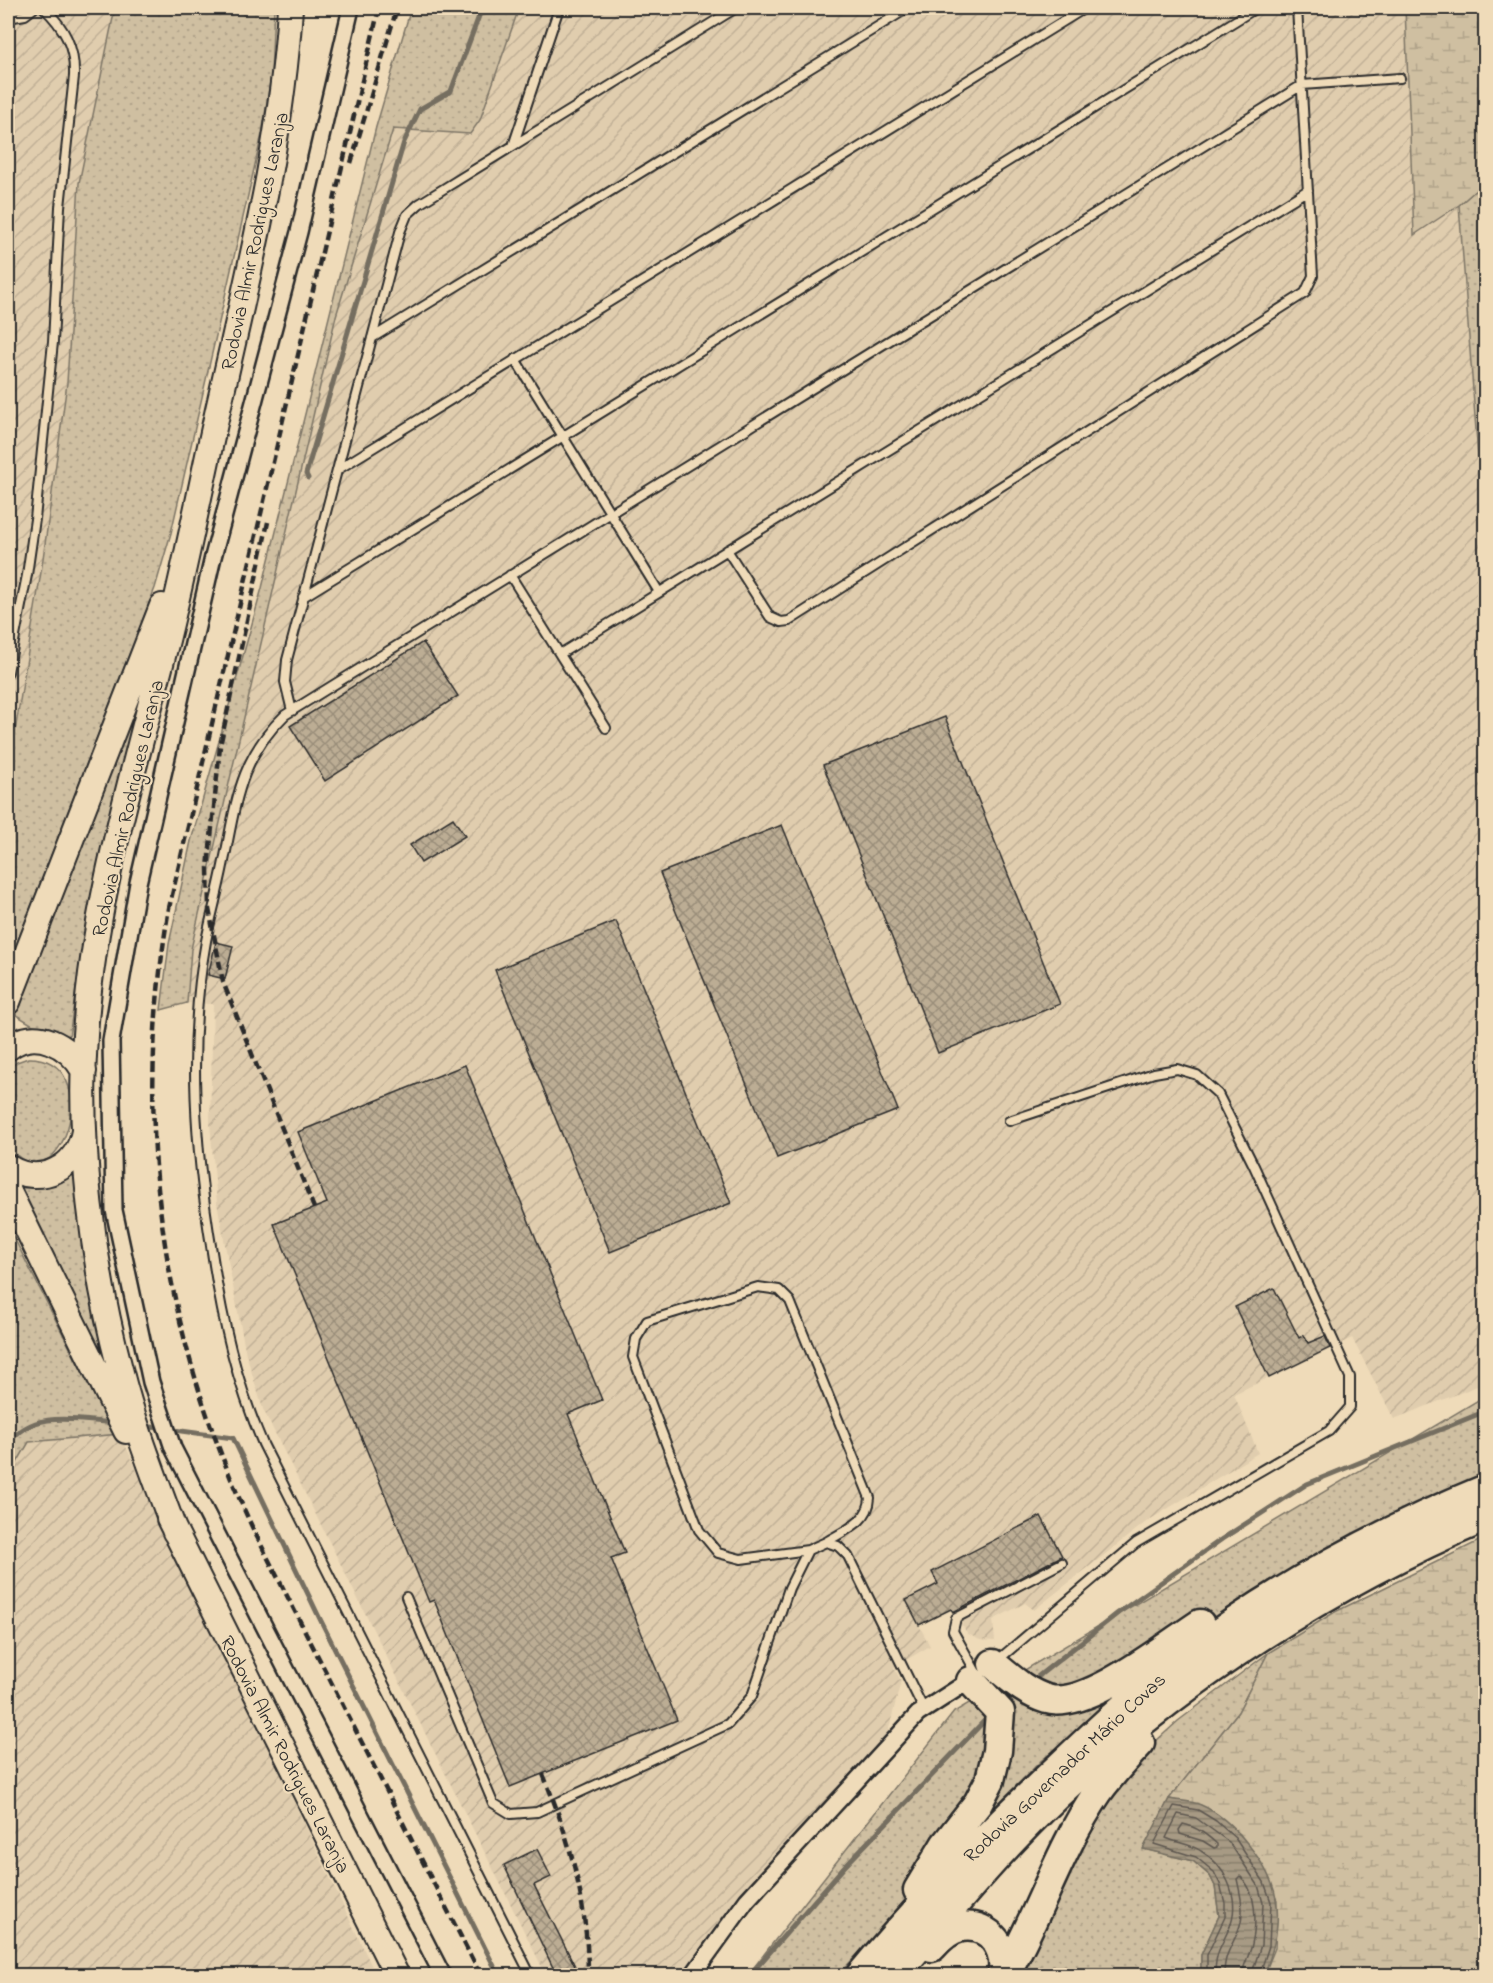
<svg xmlns="http://www.w3.org/2000/svg" width="1493" height="1983" viewBox="0 0 1493 1983" font-family="'Indie Flower',sans-serif">
	<defs>
		<pattern id="industrial-furrows" width="10" height="10" patternUnits="userSpaceOnUse" patternTransform="scale(1.5)"><rect width="10" height="10" fill="#e0cdae"/><path d="M-1 1l2-2M0 10L10 0M9 11l2-2" fill="none" stroke="#c0b096"/></pattern>
		<pattern id="grass-dots" width="8" height="8" patternUnits="userSpaceOnUse" patternTransform="scale(1.5)"><rect width="8" height="8" fill="#cfbfa1"/><path d="M2 2h.1M6 6h.1" fill="none" stroke="#b2a48b" stroke-width="1.8" stroke-linecap="round"/></pattern>
		<pattern id="wetland-marsh" width="20" height="14" patternUnits="userSpaceOnUse" patternTransform="scale(1.5)"><rect width="20" height="14" fill="#cfbfa1"/><path d="M1 5h8M5 5V1M11 12h8M15 12V8" fill="none" stroke="#b2a48b"/></pattern>
		<pattern id="water-rules" width="6" height="5" patternUnits="userSpaceOnUse" patternTransform="scale(1.5)"><rect width="6" height="5" fill="#a79a84"/><path d="M0 2.5h6" fill="none" stroke="#887e6c"/></pattern>
		<pattern id="building-cross-hatch" width="8" height="8" patternUnits="userSpaceOnUse" patternTransform="scale(1.5)"><rect width="8" height="8" fill="#bcad94"/><path d="M0 0l8 8M0 8l8-8" fill="none" stroke="#998d79"/></pattern>
	</defs>
	<rect width="100%" height="100%" fill="#efdbb9"/>
	<filter id="ink" filterUnits="userSpaceOnUse"><feTurbulence type="fractalNoise" baseFrequency=".0167" numOctaves="2"/><feDisplacementMap in="SourceGraphic" scale="12" xChannelSelector="R" yChannelSelector="G"/><feConvolveMatrix kernelMatrix="1 2 1 2 8 2 1 2 1" color-interpolation-filters="sRGB"/></filter>
	<g filter="url(#ink)">
		<path fill="url(#industrial-furrows)" d="M8 8H115L79 183 67 383 42 566 17 714 8 793Z
			M519 8H1405L1413 234 1459 205 1485 549V1383L1394 1419 1352 1338 1234 1394 1258 1453 1146 1522 1034 1610 1025 1603 993 1620 995 1641 980 1640 968 1634 951 1609 919 1625 930 1646 894 1667 901 1681 884 1748 687 1975H546L263 1409 246 1354 217 1203 210 1123 213 1004 187 1003 191 949 336 316 393 128 470 134 480 120Z
			M120 1434 376 1975H8V1476L29 1442Z"/>
		<path fill="url(#grass-dots)" stroke="#7d7566" stroke-width="1.5" d="M115 8H274L271 75 262 134 171 533 155 588 8 966V793L11 756 42 566 67 383 79 183Z
			M411 8H519L480 120 470 134 393 129 336 316 191 949 187 1003 161 1010 169 944 191 841 262 588 376 127Z
			M1485 182V549L1459 205Z
			M137 700 142 701 95 881 81 955 69 1037 38 1028 11 1012Z
			M28 1058C110 1057 59 1216 8 1145V1070L17 1062Z
			M79 1170 104 1344 101 1346H97L19 1188C44 1189 59 1184 79 1170Z
			M8 1226 78 1364 120 1434 29 1442 8 1478Z
			M1485 1396V1473L1430 1498 1237 1604 1042 1760 1002 1800 838 1975 747 1976 954 1712Z
			M1268 1653 1238 1712 1169 1799 1144 1849 1193 1861 1210 1876 1215 1886 1219 1916 1201 1955V1975L1007 1976 1113 1780 1178 1721Z"/>
		<path fill="url(#wetland-marsh)" stroke="#7d7566" stroke-width="1.5" d="M1405 8H1486L1485 182 1459 205 1414 235Z
			M1485 1538V1975H1264L1275 1948 1277 1900 1240 1834 1200 1805 1169 1799 1238 1712 1268 1653 1335 1612Z"/>
		<path fill="url(#water-rules)" stroke="#756e60" stroke-width="1.5" d="M1169 1799C1179 1801 1192 1801 1201 1805 1232 1818 1271 1866 1276 1899 1281 1925 1273 1952 1264 1975H1201V1955L1219 1916 1215 1886 1210 1876 1193 1861 1143 1849Z"/>
		<g fill="none" stroke-linecap="round" stroke-linejoin="round">
			<path stroke="#5d574f" stroke-width="1.5" d="M1183 1824C1197 1827 1207 1835 1217 1844V1847L1214 1848 1203 1841 1180 1834 1179 1830Z
				M1207 1976V1955L1225 1917V1903L1220 1884 1214 1872 1196 1857 1154 1844 1174 1806 1198 1810 1216 1821 1235 1838 1264 1882 1271 1902 1269 1946 1259 1976
				M1215 1976C1215 1948 1223 1946 1231 1923 1240 1896 1224 1864 1201 1851 1191 1844 1177 1843 1166 1838L1178 1814 1196 1818 1229 1842 1258 1885 1263 1903 1261 1945 1251 1976
				M1224 1976C1224 1949 1235 1945 1241 1922 1244 1908 1240 1893 1237 1879L1240 1876C1257 1891 1257 1923 1252 1944 1250 1955 1243 1964 1242 1976"/>
			<path stroke="#756e60" stroke-width="5" d="M308 478 306 474 404 142 420 109 451 91 482 8
				M144 1426 233 1438 320 1619 499 1976
				M8 1444C32 1409 76 1420 114 1423
				M1031 1682 1118 1613 1222 1539 1307 1484 1486 1411
				M749 1976 844 1867 989 1716"/>
		</g>
		<path fill="url(#building-cross-hatch)" stroke="#2b2b2b" stroke-width="1.5" d="M423 642 458 696 325 781 290 726Z
			M945 717 1060 1004 938 1053 823 765Z
			M453 818 465 836 421 863 410 845Z
			M782 825 898 1110 777 1158 660 873Z
			M616 921 731 1203 610 1252 495 970Z
			M216 942 233 946 225 979 208 975Z
			M465 1065 602 1400 568 1414 625 1553 611 1558 677 1720 510 1787 434 1600 429 1602 274 1224 327 1203 298 1132Z
			M1274 1288 1299 1338 1304 1335 1308 1343 1325 1336 1330 1348 1269 1378 1235 1307Z
			M1041 1516 1062 1556 953 1612 951 1609 919 1625 906 1600 938 1584 932 1572Z
			M537 1849 551 1877 534 1885 580 1976H557L504 1865Z"/>
		<g fill="none" stroke-linecap="round" stroke-linejoin="round">
			<g stroke="#2b2b2b" stroke-width="12">
				<path id="service" d="M8 18 25 15 34 8
					M513 146 559 8
					M372 338 908 8
					M515 359 659 592
					M337 470 1085 8
					M727 550 770 617 781 622 789 621 1305 293 1313 276 1297 8
					M510 575 606 728
					M303 597 1256 8
					M560 654 1308 190
					M8 672 27 575 35 519 53 342 60 207 74 76C75 47 64 27 44 8
					M292 711 285 682 287 660 400 232 407 215 419 204 736 8
					M808 1550 741 1559 718 1553 699 1530 633 1357 636 1339 647 1321 758 1287 779 1290 790 1301 870 1498C869 1522 845 1530 826 1542
					M406 1597 493 1803 511 1814 537 1812 728 1724 752 1696 789 1588 808 1550 826 1542 838 1546 848 1556 924 1710
					M998 1660 1136 1543 1329 1431 1350 1407V1377L1254 1166 1218 1094 1197 1075 1177 1069 1154 1073 1009 1121
					M977 1674 953 1631 956 1618 1062 1563
					M531 1976 263 1444C236 1382 222 1319 212 1252 195 1149 187 1045 206 941 211 916 218 891 223 866 236 805 238 760 285 715L1302 85 1400 78"/>
			</g>
			<g stroke="#2b2b2b" stroke-width="20">
				<path id="minor" d="M351 8 299 232 213 557 138 883 111 1041 114 1210 151 1382 173 1448 443 1976
					M692 1976 747 1900 918 1714 975 1677"/>
			</g>
			<g stroke="#2b2b2b" stroke-width="28">
				<path id="primary" d="M8 1002 162 606
					M8 1048C35 1026 69 1045 84 1071
					M8 1167C40 1187 78 1168 84 1131
					M8 1190 126 1431
					M169 1519 397 1976
					M175 1532C155 1478 134 1425 120 1369 92 1264 78 1143 85 1035 93 905 132 778 164 652 186 566 202 479 222 392 251 262 282 141 290 8"/>
			</g>
			<g stroke="#2b2b2b" stroke-width="33">
				<path id="motorway" d="M993 1664C1009 1677 1026 1693 1047 1699 1085 1711 1166 1646 1200 1624
					M918 1890 945 1845 978 1803 990 1780 997 1751 1000 1712 971 1681
					M932 1947C940 1938 949 1929 962 1927 991 1923 1008 1950 1002 1976
					M860 1976C921 1902 988 1834 1058 1768 1097 1731 1137 1693 1181 1660 1273 1591 1378 1533 1486 1489
					M894 1976C946 1914 999 1850 1058 1794 1183 1678 1329 1583 1486 1517
					M1004 1976C1039 1916 1059 1849 1098 1792 1110 1775 1125 1759 1140 1743"/>
			</g>
			<use href="#service" stroke="#efdbb9" stroke-width="8"/>
			<use href="#minor" stroke="#efdbb9" stroke-width="15"/>
			<use href="#primary" stroke="#efdbb9" stroke-width="24"/>
			<use href="#motorway" stroke="#efdbb9" stroke-width="28"/>
			<path stroke="#2b2b2b" stroke-width="4.5" stroke-dasharray="9 4.5" stroke-linecap="butt" d="M379 8 169 908C132 1126 160 1331 254 1531L481 1976
				M351 163 397 8
				M268 522 220 746 208 868 209 909 223 982 314 1208
				M543 1774C570 1840 588 1903 588 1976"/>
		</g>
	</g>
	<g text-anchor="middle" stroke-width="4.5" stroke-linejoin="round" paint-order="stroke">
		<g font-size="20" fill="#2b2b2b" stroke="#efdbb9">
			<text transform="translate(254 241) rotate(-78)" y="7">Rodovia Almir Rodrigues Laranja</text>
			<text transform="translate(127 808) rotate(-77)" y="7">Rodovia Almir Rodrigues Laranja</text>
			<text transform="translate(286 1754) rotate(63)" y="7">Rodovia Almir Rodrigues Laranja</text>
			<text transform="translate(1064 1767) rotate(-43)" y="7">Rodovia Governador Mário Covas</text>
		</g>
	</g>
	<rect width="1493" height="1983" fill="none" stroke="#efdbb9" stroke-width="30"/>
	<rect x="15" y="15" width="1463" height="1953" fill="none" stroke="#2b2b2b" stroke-width="2" filter="url(#ink)"/>
</svg>
